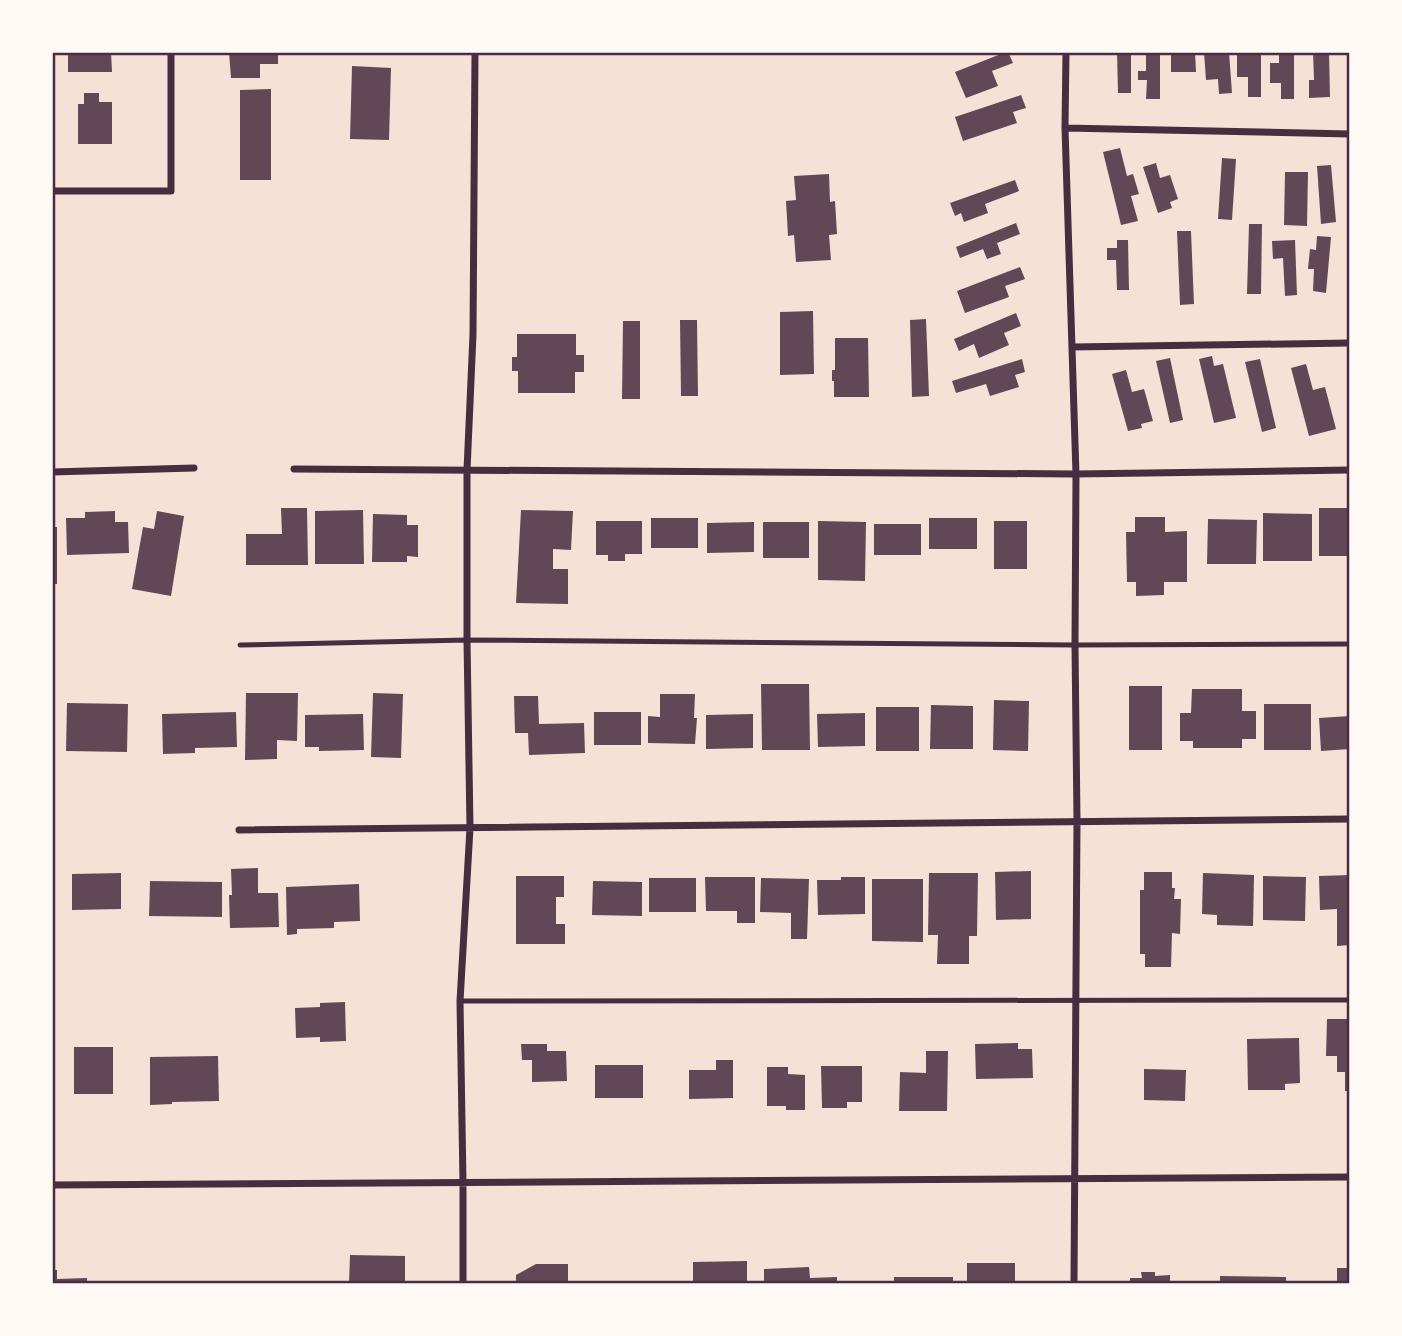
<svg xmlns="http://www.w3.org/2000/svg" width="1402" height="1336" viewBox="0 0 1402 1336" font-family="'PT Sans Narrow',sans-serif">
	<rect width="100%" height="100%" fill="#f7e1d7"/>
	<path fill="#644757" d="M68 52H111L112 72H68Z
		M229 52H278V64H260V78H231Z
		M1006 52H1008L1013 63 992 71 998 86 966 98 955 72Z
		M1117 52H1131V93H1118Z
		M1146 52H1160V99H1146L1147 80H1138V71H1146Z
		M1171 52H1195L1196 72H1171Z
		M1204 52H1229L1232 93 1219 94 1218 79 1206 80Z
		M1237 52H1261V97H1248V77H1237Z
		M1279 52H1294V99H1281V83H1270V63H1279Z
		M1313 52H1329L1330 97 1309 98V80H1314Z
		M352 66 391 68 389 140 350 139Z
		M271 89V180H240V90Z
		M84 93H99V102H112V144H78V104H84Z
		M1021 95 1026 108 1013 112 1017 123 963 141 955 117Z
		M1120 148 1127 176 1133 174 1139 194 1131 196 1138 221 1121 225 1103 152Z
		M1222 158 1236 159 1232 220 1218 219Z
		M1156 163 1160 178 1170 175 1178 199 1170 202 1172 208 1158 213 1143 167Z
		M1331 165 1336 222 1321 224 1317 166Z
		M1285 172H1308L1307 226 1284 225Z
		M829 174 830 202 835 201 837 234 829 235 831 260 796 262 794 235 788 236 786 201 796 200 794 176Z
		M1015 180 1019 191 985 204 988 213 964 222 961 213 955 216 950 203Z
		M1016 223 1020 234 997 243 1001 254 987 259 983 249 960 258 956 247Z
		M1249 224H1262L1261 294H1247Z
		M1177 231H1191L1194 304 1180 305Z
		M1317 236 1331 237 1326 293 1313 291 1314 269H1308L1310 249 1316 250Z
		M1117 240H1128L1129 290H1117L1116 260H1107V248H1117Z
		M1295 240 1297 295 1285 296 1283 258 1273 259 1272 241Z
		M1020 267 1025 279 1005 286 1009 297 965 313 957 291Z
		M813 311 814 374 780 375V312Z
		M1016 313 1021 326 1004 333 1009 345 979 358 974 344 959 351 954 339Z
		M926 319 929 396 912 397 910 320Z
		M680 320H697L698 396H681Z
		M623 321H640V399H622Z
		M517 334H576V355H584V372H575V393H518V371H512V357H517Z
		M835 338H868L869 397H834V381H832V370H835Z
		M1212 356 1214 366 1223 364 1236 418 1214 423 1199 359Z
		M1170 358 1183 420 1170 423 1156 361Z
		M1022 359 1025 372 1015 375 1019 387 990 396 986 384 956 393 952 381Z
		M1260 359 1276 428 1262 432 1245 362Z
		M1306 364 1313 390 1325 387 1336 429 1309 436 1291 368Z
		M1126 370 1132 392 1144 389 1153 421 1141 424 1142 428 1128 431 1112 374Z
		M281 508H307L308 565H246V534H282Z
		M1319 508H1350V556H1319Z
		M363 510 364 564H315V511Z
		M521 510 573 511 571 550 553 549V569H568V604L516 603Z
		M115 511V522H128L129 553 67 555 66 518H85V512Z
		M157 511 184 516 171 596 132 589 143 527 154 529Z
		M1263 513 1312 514V561H1263Z
		M373 514 407 515V525H418V557L407 556V562H372Z
		M1135 517H1165V532L1187 531V582H1164V595L1136 596V582H1127L1126 532H1135Z
		M651 518H698V548H651Z
		M929 518H977V549H929Z
		M1208 519 1257 520 1256 564H1207Z
		M596 521H642V554H625V561H608V555H596Z
		M818 521 866 522 865 581 818 580Z
		M994 521H1027V569H994Z
		M754 522V552L707 553V523Z
		M763 522H809V558H763Z
		M874 524H921V555H874Z
		M52 527H57V584H52Z
		M761 684H809L810 750H762Z
		M1129 686H1162V750H1129Z
		M1192 689H1242V711H1256V739H1242V748H1193V741H1180V713H1191Z
		M246 693H298L297 741 277 740V759L245 760Z
		M373 693 403 694 401 758 371 757Z
		M660 694H695L694 718H697L695 744 648 743V716L660 717Z
		M514 696H538L539 724 584 723 585 753 529 755 528 733H515Z
		M994 700 1029 701 1028 751 993 750Z
		M67 703 128 704 127 752 66 751Z
		M1264 704H1311V750H1264Z
		M931 705 973 706V749H930Z
		M876 707H919V751H876Z
		M236 712 237 747 195 748V753L163 754 162 714Z
		M594 712H641V745H594Z
		M865 713V746L818 747 817 714Z
		M363 714 364 750 319 751V747H305V715Z
		M753 714V748L706 749V715Z
		M1350 716V749L1321 751 1319 718Z
		M258 868V893H278L279 927 230 928 229 895H232L231 869Z
		M1031 871V919L996 920 995 872Z
		M1144 872H1172V888H1175L1174 899H1181L1180 934 1172 933 1171 967H1145V954H1140V890H1144Z
		M121 873V909L72 910V874Z
		M929 873H978L977 936H969V964H937L938 935H928Z
		M1203 873 1254 875 1253 926 1217 925V915L1202 914Z
		M1350 875V945L1337 946V909L1320 910 1319 876Z
		M516 876H564V897H556V924H565V944H516Z
		M1263 876 1306 877 1305 921 1263 920Z
		M705 877H755V923H737V911H706Z
		M841 877H865V914L818 915 817 880H841Z
		M649 878H696V912H649Z
		M761 878 809 879 807 939H791V913L760 912Z
		M872 879H923V942L872 941Z
		M150 881 222 882V917L149 916Z
		M593 881 642 882V916L592 915Z
		M359 884 360 921 334 922V928L297 929V934L287 935 286 887Z
		M345 1002 346 1041 320 1042V1037L296 1038 295 1008 320 1007V1003Z
		M1327 1019H1350V1091H1345V1072H1337V1056H1326Z
		M1299 1038 1300 1083 1285 1084V1090H1248L1247 1039Z
		M1018 1043V1049H1032L1033 1078 976 1079 975 1044Z
		M521 1044H547V1051H566L567 1081 532 1082V1060H522Z
		M74 1047H113V1094H74Z
		M926 1051H948L947 1111H899L900 1072 926 1073Z
		M218 1056 219 1101 172 1102V1104L150 1105V1057Z
		M716 1060H733V1098L689 1099V1070H716Z
		M595 1065H643V1098H595Z
		M821 1066H862V1102H847V1108H822Z
		M767 1067H788V1074L805 1075V1110H786V1106H767Z
		M1144 1069 1186 1070 1185 1101 1144 1100Z
		M350 1255 405 1256V1284H349Z
		M747 1261V1284H693V1262Z
		M967 1263H1015V1284H967Z
		M536 1264H568V1284H516V1275Z
		M809 1267 810 1278 837 1277V1284H764V1269Z
		M1337 1268H1350V1284H1337Z
		M52 1270H57V1279L87 1278V1284H52Z
		M1141 1272H1155V1276L1170 1275V1284H1130V1278H1142Z
		M1220 1276 1286 1277V1284H1220Z
		M894 1277H953V1284H894Z"/>
	<g fill="none" stroke-linecap="round" stroke-linejoin="round">
		<path stroke="#4a2c40" stroke-width="5" d="M240 645 467 640 1075 645 1350 644
			M460 1001 1350 1000"/>
		<path stroke="#4a2c40" stroke-width="7" d="M1066 52 1065 128 1076 474 1075 645 1077 821 1074 1284
			M1065 128 1350 134
			M52 191H171V52
			M1072 347 1350 343
			M294 469 1076 474 1350 470
			M52 472 194 468
			M239 830 1350 819
			M52 1185 1350 1177
			M463 1284V1183L460 1001 470 828 467 640V470L473 335 475 52"/>
	</g>
	<rect width="1402" height="1336" fill="none" stroke="#fffaf5" stroke-width="108"/>
	<rect x="54" y="54" width="1294" height="1228" fill="none" stroke="#4a2c40" stroke-width="2.5"/>
</svg>
